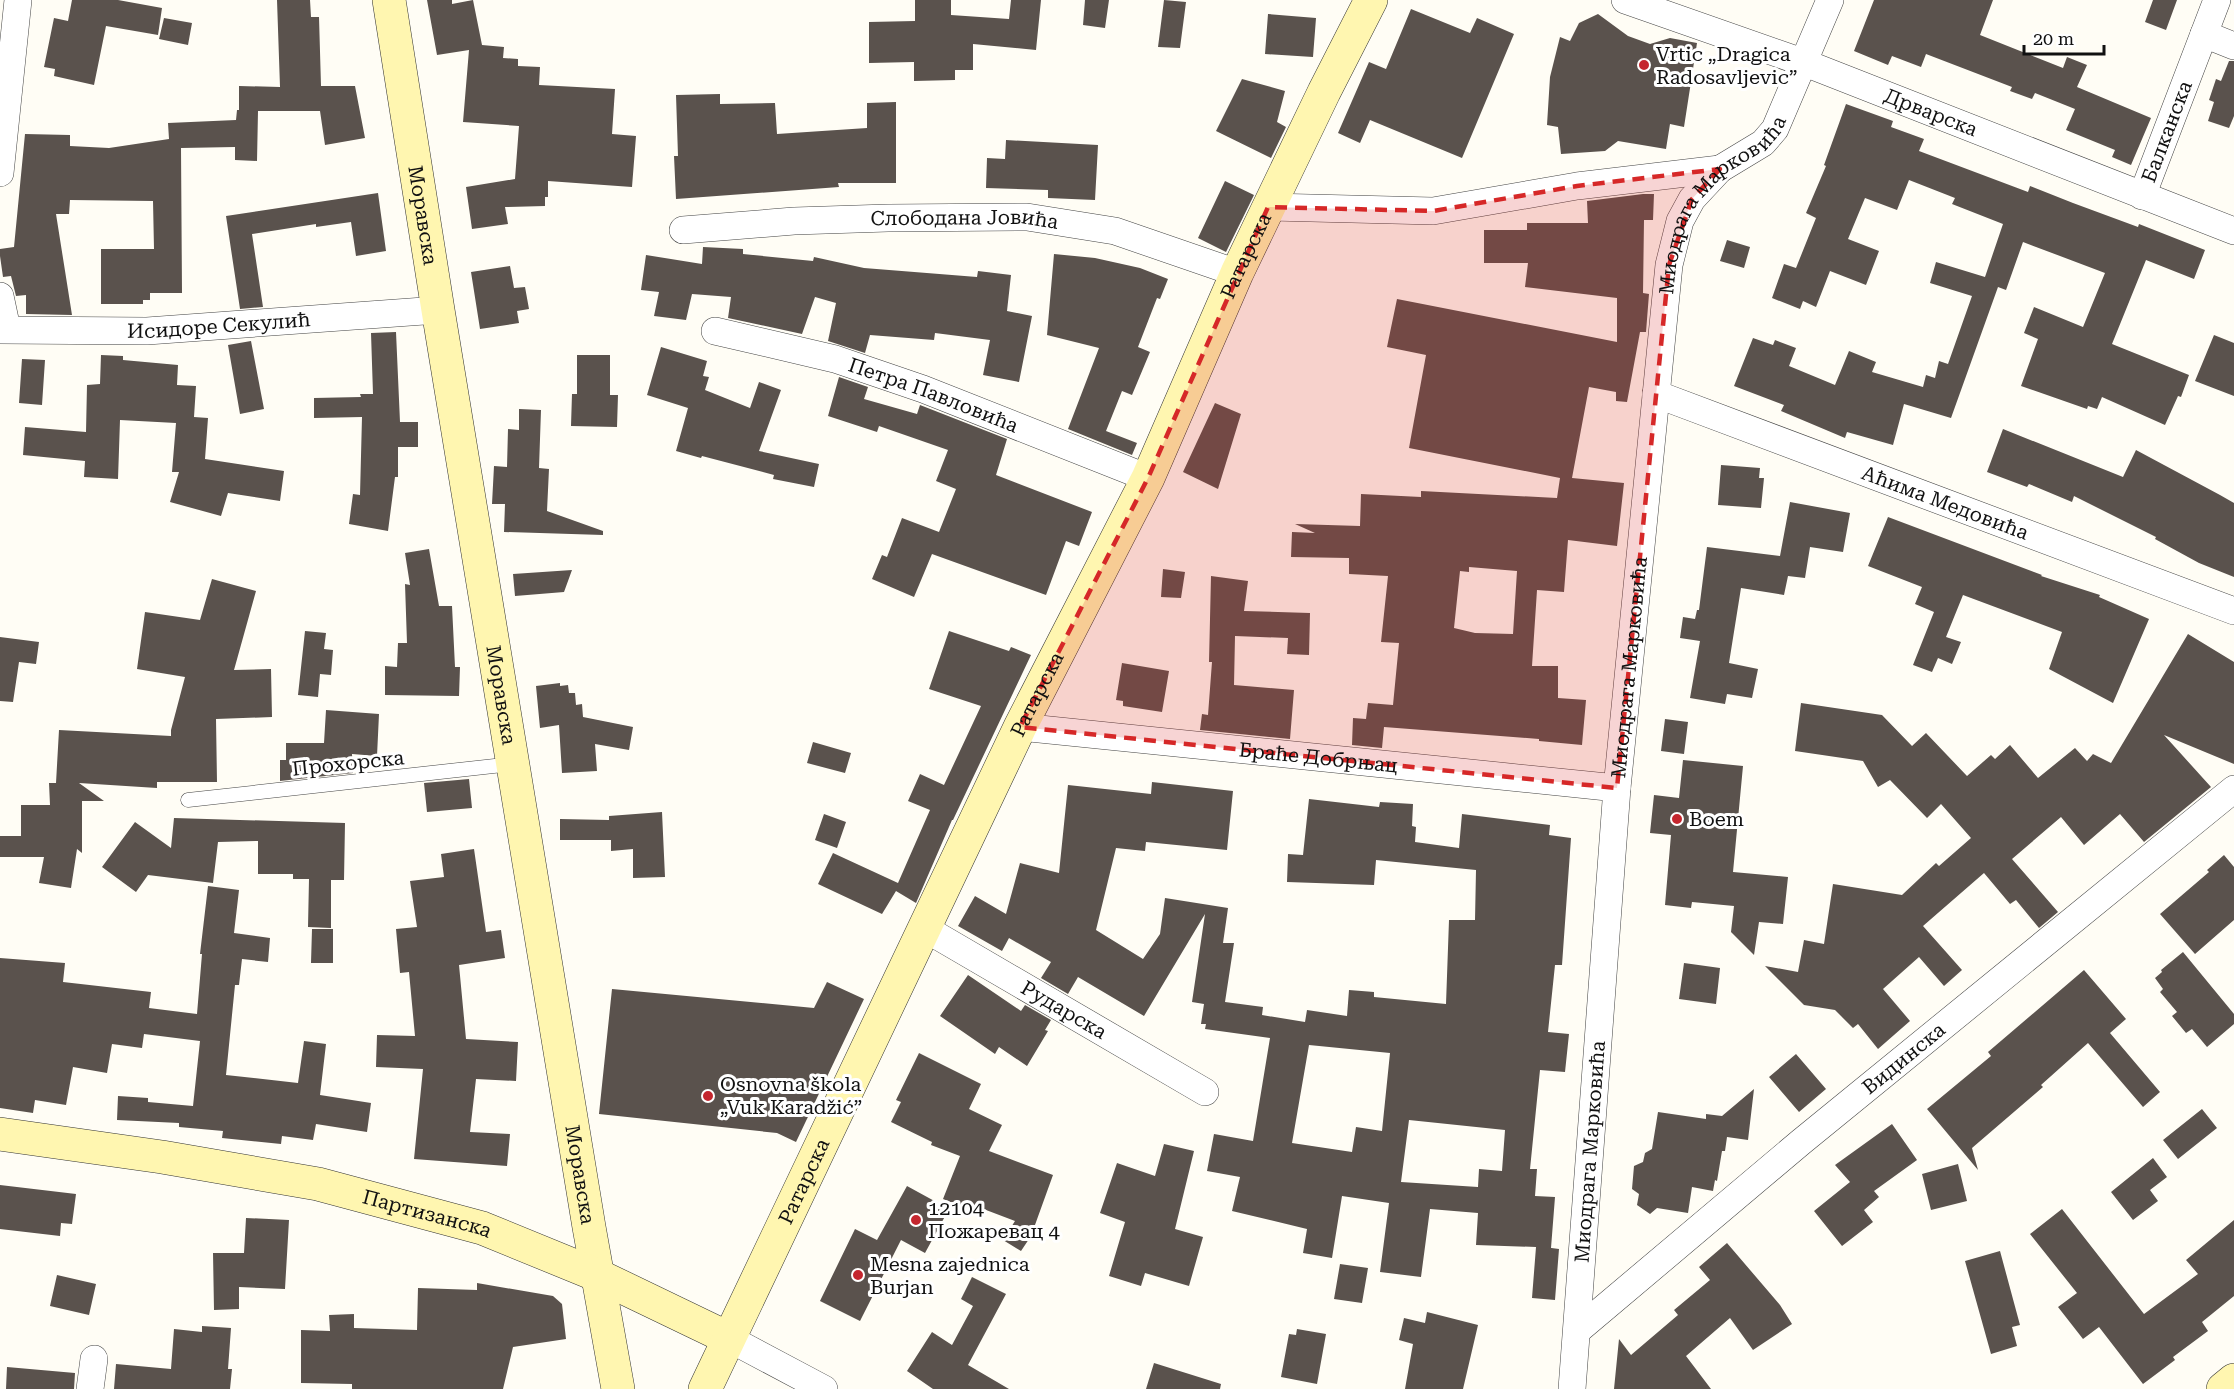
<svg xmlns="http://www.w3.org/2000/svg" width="2234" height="1389" viewBox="0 0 2234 1389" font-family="'Roboto Serif',serif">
	<rect width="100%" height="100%" fill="#fffdf5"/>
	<path fill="#5a524d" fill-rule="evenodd" d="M72 0H118L162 8 158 35 106 26 94 85 54 76 55 69 44 67 54 18 68 21Z
		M277 0H310L311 17H319L321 86H355L365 138 325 145 320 111H258L257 161 235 160V147L181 148 182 293H150V300H143V304H101V249H154L153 201 70 200 69 214H56L72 315 26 314V295L16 296 11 276 3 277 0 256V249L14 247 25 134 70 135V146L109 148 169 139 168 123 236 120 237 110H239V86L280 87Z
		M427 0H452V4L473 0 482 45 504 47 503 58 518 59V66L540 67 539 85 615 89 612 134 636 136 632 187 548 181V197H545V206L505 207 508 224 472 229 466 187 515 179 519 126 463 122 469 50 437 55Z
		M915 0H951V15L1009 19 1011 0H1041L1036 50 973 44V70H955V80L914 81V62L869 63V22L915 21Z
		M1085 0H1109L1105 28 1083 25Z
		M1164 0 1186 2 1180 48 1158 47Z
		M1874 0H1993L1980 35 2063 68 2067 57 2087 65 2077 87 2151 118 2131 165 2112 157 2115 150 2066 130 2075 109 2035 93 2032 99 2010 91 2012 87 1926 54 1921 67 1892 56 1888 65 1854 51Z
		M2153 0H2177L2166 30 2145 22Z
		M1411 9 1470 33 1477 18 1514 34 1462 158 1370 120 1360 143 1338 133 1369 62 1386 69Z
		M1268 14 1316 18 1313 57 1265 54Z
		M1598 14 1628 36 1650 44 1670 38 1697 43 1684 127 1670 124 1666 149 1618 141 1605 151 1561 154 1558 127 1547 125 1550 77 1560 37 1570 41 1579 23Z
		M164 18 192 23 188 45 159 39Z
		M2229 61H2234V116L2229 128 2208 121 2214 102 2209 100 2216 79 2221 81Z
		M1242 79 1285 91 1277 122 1286 127 1271 158 1216 131Z
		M720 94V104L775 103 777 134 867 128V103L896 102V183H838L839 187 676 199 674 156H678L676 95Z
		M1846 104 1893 121 1891 127 1924 139 1919 151 2028 192 2030 186 2073 203 2138 227 2139 224 2205 250 2194 279 2146 260 2112 344 2189 375 2181 397 2178 396 2165 425 2102 397 2097 409 2088 406 2087 409 2021 386 2038 339 2024 333 2034 307 2083 327 2105 273 2023 242 2006 290 1998 287 1951 418 1904 404 1893 445 1847 432 1845 438 1781 411 1784 405 1734 386 1753 338 1773 345 1775 340 1796 348 1789 366 1835 385 1849 351 1876 362 1872 372 1923 387 1926 375 1935 378 1939 361 1948 364 1972 296 1930 283 1936 262 1985 277 2003 224 1952 204 1955 198 1909 180 1897 210 1865 198 1848 239 1879 251 1866 285 1830 271 1816 307 1803 301 1800 309 1772 298 1784 264 1796 268 1816 218 1806 213 1826 166 1824 165Z
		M1006 140 1098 145 1095 200 1048 198V190L986 188 987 158 1005 159Z
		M1225 181 1254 195 1226 252 1198 238Z
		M378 193 386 251 356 256 351 222 316 227V224L252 234 263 307 240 309 226 216Z
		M1643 194H1654L1653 220H1644L1643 293 1649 294 1646 332H1640L1627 402 1616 401V392L1589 387 1572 478 1624 483 1617 546 1568 540 1564 592 1537 590 1532 666H1558V698L1586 700 1582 745 1539 741V739L1384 727 1382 748 1352 745 1353 718 1366 719 1368 703 1393 705 1399 643 1381 642 1388 576 1349 574V558L1291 557 1292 532 1315 533 1295 524 1360 526 1361 494 1421 497V491L1557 498 1560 478 1409 448 1426 355 1387 347 1397 299 1617 342V298L1525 287 1528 263H1484V230H1527V223H1588L1587 201ZM1469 567 1517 571 1513 634 1475 633 1454 628 1460 571 1469 572Z
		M1727 240 1750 247 1744 268 1720 261Z
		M703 247 743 249V254L813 261 814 257 864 268 977 277 978 271 1011 275 1007 311 1032 316 1019 382 983 375 990 340 935 333 934 340 870 335 865 353 828 341 836 303 815 297 802 334 728 318 731 297 692 294 686 320 654 316 659 292 641 290 646 255 702 264Z
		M1054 254 1095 258 1140 268 1168 279 1160 299 1157 298 1138 347 1150 352 1132 395 1122 391 1106 431 1137 443 1132 455 1068 429 1099 348 1047 335Z
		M510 266 514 288 525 287 529 309 517 311 519 323 480 329 471 272Z
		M396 332 400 422H418V447H398V477H395L388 531 349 524 353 494 360 495 362 417 314 418V398L361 397 360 394H373L371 333Z
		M2214 335 2234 343V396L2195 381Z
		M251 341 264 409 240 414 228 345Z
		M661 347 707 361 703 376 709 377 705 390 750 408 759 382 781 390 759 451 819 464 814 487 773 479 774 475 702 456 701 458 676 451 688 408 647 395Z
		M101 355 123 356V360L178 365 177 385 196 386 194 417 208 418 205 459 284 471 280 501 228 493 221 516 170 502 179 472H172L176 423 120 420 118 479 84 477 85 461 23 455 25 427 86 432 87 385 100 384Z
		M577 355H610V395H618L617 427 571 426 572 394H577Z
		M22 359 45 360 42 405 19 403Z
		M839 377 868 387 864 399 917 414 920 405 1007 439 996 475 1092 512 1079 546 1066 541 1046 595 932 554 914 597 872 579 882 555 887 557 902 518 939 532 956 489 936 481 948 450 879 426 877 432 828 416Z
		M1215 403 1241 414 1218 489 1183 472Z
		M519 409 541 410 539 468 549 469 547 511 603 531V535L504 532 505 504H492L494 466 507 467 508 429 519 430Z
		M2003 429 2123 477 2136 450 2220 495 2234 503V577L2199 563 2155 539 2156 537 2074 496 2072 502 2029 484 2027 487 1987 472Z
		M1721 465 1760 468 1759 478H1764L1761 508 1718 505Z
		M1790 502 1850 513 1843 552 1810 547 1805 578 1788 576 1784 595 1741 588 1729 663 1758 669 1752 698 1727 694 1725 704 1690 698 1700 641 1680 638 1683 617 1695 619 1697 610H1699L1707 547 1780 556Z
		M1888 517 2042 575 2041 576 2100 595 2099 597 2149 619 2113 703 2049 669 2062 632 1963 595 1946 637 1961 642 1952 664 1938 658 1932 672 1913 665 1934 612 1915 604 1922 587 1868 566Z
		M429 549 439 606H452L455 667H460L459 696 385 695V666L397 667 398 643H407L405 584 410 585 405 553Z
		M1163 569 1185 572 1181 598 1161 597Z
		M572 570 564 592 515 596 513 574Z
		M1211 576 1248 581 1244 611 1310 613 1309 655 1287 654 1288 638 1235 636 1234 685 1294 690 1290 739 1200 730 1202 714 1208 715 1212 662H1209Z
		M212 579 256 591 234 670 271 669 272 717 216 719 217 782H157V788L79 783 104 801H82V853L77 849 71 888 39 883 44 857H0V836H21V805H50L49 783H56L59 730 171 736V730L185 677 137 669 145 612 200 620Z
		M305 631 326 633 324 649 333 650 331 675 320 674 318 697 298 695Z
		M949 631 1009 651 1011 647 1031 655 953 820H952L916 903 896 891 882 914 818 884 833 853 898 883 930 810 908 801 920 774 944 785 981 706 929 689Z
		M2188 634 2234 662V764L2164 735 2211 787 2144 842 2120 814 2084 845 2061 817 2012 859 2058 912 2039 928 2016 900 2010 904 1984 873 1923 926 1962 970 1944 986 1919 957 1883 989 1910 1021 1878 1049 1858 1024 1853 1028 1835 1010 1804 1005 1765 966 1798 972 1804 940 1824 944 1833 884 1902 895 1936 863 1939 866 1971 838 1941 804 1927 818 1890 780 1878 787 1863 761 1795 751 1801 703 1882 715 1912 746 1926 733 1967 776 1991 755 1995 759 2010 745 2038 778 2075 748 2087 761 2093 754 2111 763Z
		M0 637 39 642 36 664 19 662 13 702 0 701Z
		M1122 663 1169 671 1162 712 1123 706V701L1116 700Z
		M560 683V686L568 685 569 693H575L576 705 582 704 583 717 633 727 629 750 595 744 597 771 562 773 559 725 540 728 536 686Z
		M326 710 379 714 377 756 352 754 353 773 280 781V760H286V743H324Z
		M1665 719 1688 722 1684 754 1661 751Z
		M813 742 851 753 845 773 807 763Z
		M1683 760 1743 766 1733 872 1788 877 1783 924 1759 922 1754 955 1731 932 1734 906 1692 902 1691 908 1665 905 1671 835 1650 833 1654 795 1679 798Z
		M469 779 472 808 427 812 424 783Z
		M1152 782 1233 791 1227 850 1146 842 1145 851 1116 848 1096 930 1143 959 1160 934 1165 898 1228 908 1223 943H1234L1225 1002 1263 1007 1262 1015 1305 1022 1307 1010 1347 1016 1349 990 1374 992V997L1446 1004 1449 920H1475L1476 870 1376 860 1374 885 1287 882 1288 854 1303 855 1309 799 1379 807 1380 802 1413 804 1412 826 1416 827 1415 842 1459 848 1462 814 1550 825 1549 835 1571 838 1562 965H1555L1548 1032 1569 1034 1565 1072 1540 1070 1530 1169H1537L1535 1196 1555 1197 1551 1248 1544 1247 1559 1249 1555 1300 1532 1298 1536 1247 1476 1245 1478 1213 1430 1209 1421 1277 1380 1272 1389 1203 1342 1196 1332 1258 1303 1253 1307 1229 1232 1211 1240 1177 1207 1171 1214 1134 1253 1141 1270 1038 1205 1029 1206 1024H1201L1204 1004 1192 1002 1205 914 1144 1016 1078 977 1068 994 1041 978 1051 962 1009 938 1002 951 958 926 975 896 1006 914 1020 863 1059 873 1068 785 1151 794ZM1309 1045 1390 1053 1382 1131 1356 1127 1352 1152 1292 1143ZM1409 1120 1505 1130 1502 1171 1479 1169 1478 1187 1401 1182Z
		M662 812 665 877 633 878V849L611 851V840H560V819L609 820V816Z
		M824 814 846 822 837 848 815 840Z
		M174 818 345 823 344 880H331V928L308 927 309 879H293V874H258V841L218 842 213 883 148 875 136 892 102 867 135 822 171 848Z
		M474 849 486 932 501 930 505 958 459 965 466 1039 518 1042 516 1081 476 1079 470 1132 510 1134 507 1166 414 1159 423 1069 376 1067 377 1035 415 1036 409 972 400 973 396 929 417 927 410 881 444 877 441 854Z
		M2224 855 2234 867V920L2195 954 2160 914 2209 872 2207 870Z
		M208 886 239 890 234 933 270 938 268 962 242 959 239 985H235L226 1075 298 1083 304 1041 326 1044 320 1095 371 1103 367 1132 316 1124 313 1140 282 1136 281 1144 222 1138 223 1131 179 1127V1123L117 1120 118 1096 148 1098V1102L193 1106 200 1041 144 1034 142 1048 112 1044 107 1073 73 1067 66 1105 35 1100 33 1113 0 1108V958L65 963 63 982 151 992 149 1008 197 1014 202 954H200Z
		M312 929H333V963H311Z
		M2183 952 2234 1014V1024L2207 1047 2192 1029 2186 1033 2172 1016 2177 1012 2160 992 2163 989 2155 978 2162 972 2161 970Z
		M1684 963 1720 968 1716 1004 1679 999Z
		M2084 970 2126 1019 2110 1033 2160 1092 2143 1107 2088 1043 2041 1085 2043 1087 1972 1148 1978 1170 1927 1109 1991 1056 1988 1052Z
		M968 975 1021 1011 1025 1005 1051 1020 1045 1030 1048 1031 1027 1066 999 1047 995 1054 940 1016Z
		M827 982 864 999 796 1142 777 1133 599 1114 612 989 814 1008Z
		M919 1053 981 1084 969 1109 1002 1125 989 1151 1053 1175 1031 1236 1021 1251 1003 1240 1015 1221 965 1202 963 1207 943 1199 960 1156 931 1145 932 1142 891 1122 901 1102 896 1100Z
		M1796 1054 1826 1089 1799 1112 1769 1077Z
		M1754 1089 1748 1140 1727 1137 1725 1151H1722L1717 1181 1715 1180 1713 1191 1692 1187 1688 1213 1657 1208 1650 1214 1637 1205 1639 1194 1632 1189 1634 1166 1643 1162 1645 1153 1652 1149 1658 1112 1706 1119V1114L1722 1116Z
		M2202 1109 2217 1128 2178 1159 2163 1140Z
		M1892 1124 1917 1160 1874 1191 1879 1197 1864 1210 1873 1222 1842 1246 1814 1211 1850 1182 1835 1165Z
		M1164 1144 1194 1151 1175 1229 1203 1237 1189 1286 1145 1273 1141 1286 1109 1276 1125 1222 1100 1213 1117 1163 1155 1176Z
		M2153 1158 2167 1177 2150 1190 2158 1201 2133 1220 2111 1192Z
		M1958 1164 1967 1201 1931 1210 1922 1174Z
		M0 1185 76 1194 72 1224 61 1223 60 1236 0 1229Z
		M907 1186 949 1209 925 1253 901 1240 860 1321 820 1301 855 1229 877 1240Z
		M2062 1209 2144 1314 2198 1274 2186 1260 2234 1220V1296L2202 1322 2208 1331 2173 1357 2175 1360 2143 1384 2099 1327 2083 1339 2058 1307 2077 1293 2030 1234Z
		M246 1218 289 1220 285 1289 239 1287V1309L214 1310 213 1253H244Z
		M1727 1243 1780 1305 1792 1324 1753 1350 1730 1318 1686 1356 1711 1389H1614L1619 1339 1631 1355 1678 1315 1674 1310 1710 1280 1699 1267Z
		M2000 1251 2020 1325 2012 1327 2017 1346 1991 1354 1965 1261Z
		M1340 1264 1368 1268 1362 1303 1334 1299Z
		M57 1275 96 1284 89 1315 50 1306Z
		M972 1277 1006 1294 968 1365 1009 1389H933L907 1371 932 1332 952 1345 973 1306 961 1299Z
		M477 1283 553 1296 562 1304 566 1339 513 1347 503 1389H352V1384L301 1383V1330L330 1331 329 1315 354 1314V1328L417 1330 418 1288 477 1290Z
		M1427 1312 1478 1325 1463 1389H1405L1413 1344 1399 1340 1404 1318 1425 1323Z
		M202 1326 231 1328 228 1369H232L230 1389H114L116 1364 171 1369 174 1329 202 1332Z
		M1297 1329 1326 1334 1317 1384 1281 1377 1289 1334 1296 1335Z
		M1154 1363 1221 1384 1220 1389H1146Z
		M7 1367 75 1373 74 1389H6Z"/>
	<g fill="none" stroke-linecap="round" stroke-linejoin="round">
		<g stroke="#444" stroke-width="15">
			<path id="lane" d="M188 800 512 764"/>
		</g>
		<g stroke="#444" stroke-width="28">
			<g id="street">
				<path id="s1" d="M1625 0 1805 63 2234 231"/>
				<path d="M2204 34 2234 46"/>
				<path d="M0 173 18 0"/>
				<path id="s2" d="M2142 196 2217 0"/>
				<path d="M1268 207 1433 211 1577 186 1720 169"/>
				<path id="s3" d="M683 230 794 221 888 218 1027 217 1115 231 1237 273"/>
				<path d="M0 296 7 329"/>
				<path id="s4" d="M0 330 147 331 438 310"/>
				<path id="s5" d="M715 331 835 359 923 389 1148 478"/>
				<path id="s6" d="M1656 394 2234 611"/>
				<path id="s7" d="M1020 727 1617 788"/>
				<path id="s8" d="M924 928 1205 1092"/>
				<path id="s9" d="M1578 1330 1801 1142 2234 789"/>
				<path d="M728 1338 824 1389"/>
				<path d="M90 1389 94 1359"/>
				<path id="s10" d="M1572 1389 1617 788 1669 265 1680 221 1692 199 1720 169 1763 143 1775 129 1830 0"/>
			</g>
		</g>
		<g stroke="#333" stroke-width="34">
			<g id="secondary">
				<path id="s11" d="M389 0 438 310 589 1227 618 1389"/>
				<path id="s12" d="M0 1134 162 1157 318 1184 482 1228 597 1275 728 1338"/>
				<path id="s13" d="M705 1389 1020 727 1148 478 1237 273 1324 92 1371 0"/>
				<path d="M2223 1389 2234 1380"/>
			</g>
		</g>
		<use href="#lane" stroke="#fff" stroke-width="14"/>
		<use href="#street" stroke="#fff" stroke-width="27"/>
		<use href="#secondary" stroke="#fff6b0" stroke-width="33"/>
	</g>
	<path fill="#d62828" fill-opacity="0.2" stroke="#d62828" stroke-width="4.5" stroke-dasharray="12 8" stroke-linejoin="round" d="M1720 169 1692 199 1669 265 1617 788 1020 727 1148 478 1268 207 1433 211 1577 186Z"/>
	<g fill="#c4262e" stroke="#fff" stroke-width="2">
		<circle cx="1644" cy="65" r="6"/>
		<circle cx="1677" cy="819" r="6"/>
		<circle cx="708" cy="1096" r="6"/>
		<circle cx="916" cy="1220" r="6"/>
		<circle cx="858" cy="1275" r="6"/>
	</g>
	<g text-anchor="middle" stroke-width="6" stroke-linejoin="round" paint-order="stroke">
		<g font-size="20" fill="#111" stroke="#fff" text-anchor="start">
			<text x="1656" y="61">Vrtic „Dragica<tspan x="1656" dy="23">Radosavljevic”</tspan></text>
			<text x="1689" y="826">Boem</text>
			<text x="720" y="1091">Osnovna škola<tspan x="720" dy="23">„Vuk Karadžić”</tspan></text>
			<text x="928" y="1215">12104<tspan x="928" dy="23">Пожаревац 4</tspan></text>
			<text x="870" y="1271">Mesna zajednica<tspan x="870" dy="23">Burjan</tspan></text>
		</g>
		<g font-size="20" fill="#111" stroke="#fff">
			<text dy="7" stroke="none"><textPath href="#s1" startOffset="326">Дрварска</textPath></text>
			<text dy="7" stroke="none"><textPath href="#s2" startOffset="69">Балканска</textPath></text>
			<text dy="7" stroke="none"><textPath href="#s10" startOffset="1210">Миодрага Марковића</textPath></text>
			<text dy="7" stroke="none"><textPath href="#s11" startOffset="218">Моравска</textPath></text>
			<text dy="7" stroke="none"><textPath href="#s3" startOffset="282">Слободана Јовића</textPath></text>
			<text dy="7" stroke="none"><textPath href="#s13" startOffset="1256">Ратарска</textPath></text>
			<text dy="7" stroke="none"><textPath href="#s4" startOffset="219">Исидоре Секулић</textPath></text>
			<text dy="7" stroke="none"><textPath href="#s5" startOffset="228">Петра Павловића</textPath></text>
			<text dy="7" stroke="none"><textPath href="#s6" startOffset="309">Аћима Медовића</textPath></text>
			<text dy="7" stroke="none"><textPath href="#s10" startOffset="724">Миодрага Марковића</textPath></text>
			<text dy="7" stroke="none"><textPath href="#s13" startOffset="770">Ратарска</textPath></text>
			<text dy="7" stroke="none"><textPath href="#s11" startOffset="704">Моравска</textPath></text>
			<text dy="7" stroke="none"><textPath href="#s7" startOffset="300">Браће Добрњац</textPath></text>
			<text transform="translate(348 763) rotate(-6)" y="7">Прохорска</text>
			<text dy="7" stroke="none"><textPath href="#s8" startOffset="162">Рударска</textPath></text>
			<text dy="7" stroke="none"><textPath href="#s9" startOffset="424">Видинска</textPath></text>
			<text dy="7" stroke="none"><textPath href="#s10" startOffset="238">Миодрага Марковића</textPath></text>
			<text dy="7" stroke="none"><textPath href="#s11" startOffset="1190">Моравска</textPath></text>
			<text dy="7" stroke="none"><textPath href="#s13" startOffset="230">Ратарска</textPath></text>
			<text dy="7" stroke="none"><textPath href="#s12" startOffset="435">Партизанска</textPath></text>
		</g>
	</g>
	<path d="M2024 45v9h80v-9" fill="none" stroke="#111111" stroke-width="3"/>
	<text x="2033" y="45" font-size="18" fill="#111111" stroke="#ffffff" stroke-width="4.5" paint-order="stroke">20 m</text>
</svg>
